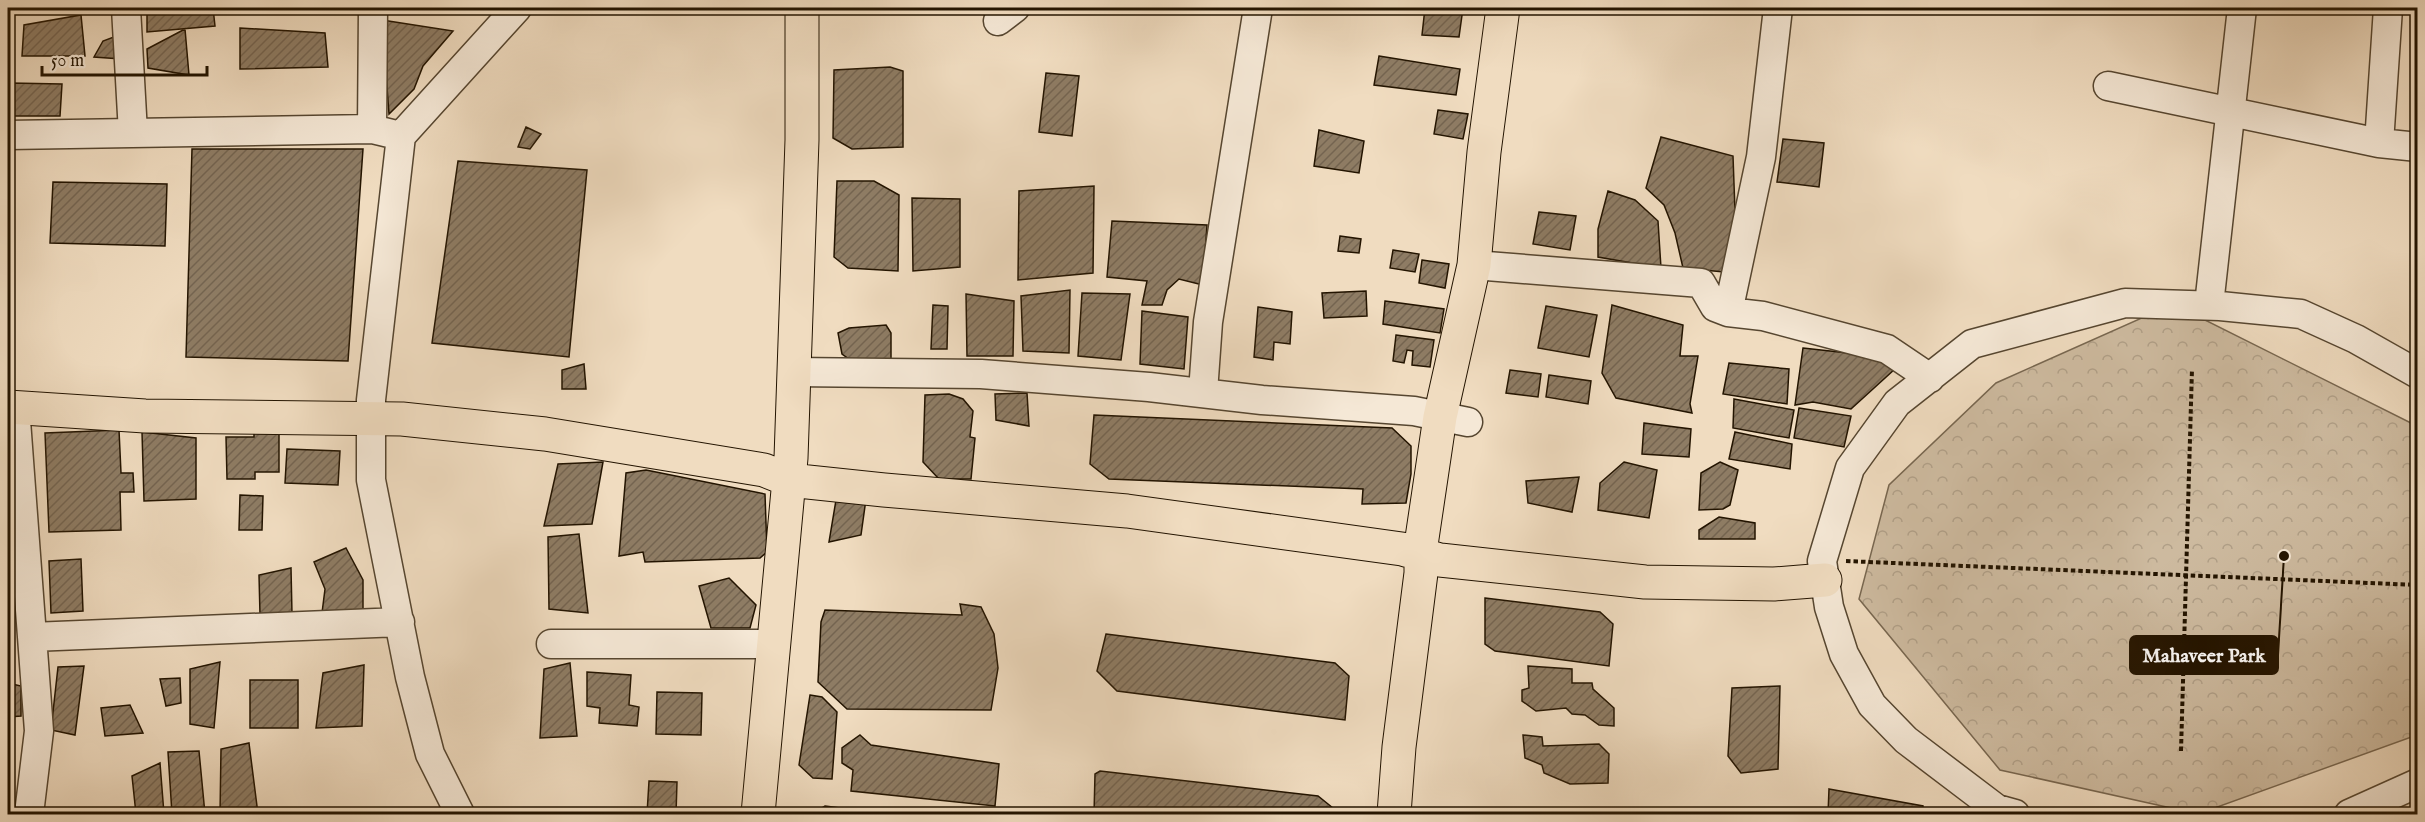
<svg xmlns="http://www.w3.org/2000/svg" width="2425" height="822" viewBox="0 0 2425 822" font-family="'IM FELL English',serif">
	<defs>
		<pattern id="park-crowns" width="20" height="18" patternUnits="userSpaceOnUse" patternTransform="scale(1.5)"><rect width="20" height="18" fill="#cdba9f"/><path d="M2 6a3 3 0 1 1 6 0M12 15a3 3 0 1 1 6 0" fill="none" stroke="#b09f87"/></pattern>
		<pattern id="building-hatch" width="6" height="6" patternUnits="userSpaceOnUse" patternTransform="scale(1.5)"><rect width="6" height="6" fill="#8e7c64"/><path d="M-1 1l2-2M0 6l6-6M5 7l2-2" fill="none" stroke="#746450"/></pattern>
	</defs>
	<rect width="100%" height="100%" fill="#f0dcc0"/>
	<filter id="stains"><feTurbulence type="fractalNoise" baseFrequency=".00333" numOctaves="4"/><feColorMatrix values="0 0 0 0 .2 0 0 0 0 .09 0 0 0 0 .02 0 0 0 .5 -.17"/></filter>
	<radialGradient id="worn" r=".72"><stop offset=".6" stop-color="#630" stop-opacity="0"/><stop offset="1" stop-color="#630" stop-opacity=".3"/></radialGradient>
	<path fill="url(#park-crowns)" stroke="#786750" stroke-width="1.5" d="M2173 304 2417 426V735L2198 814 2000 770 1859 599 1889 485 1996 383Z"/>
	<path fill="url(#building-hatch)" stroke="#231400" stroke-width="1.5" d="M147 8H213L215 26 147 32Z
		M1425 8H1463L1459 37 1422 35Z
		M81 15 85 56H22L24 25Z
		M382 20 453 31 423 66 414 89 389 114Z
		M240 28 325 33 328 67 240 69Z
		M185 29 189 75 148 68 147 49Z
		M119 35 121 59 94 57 103 41Z
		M1379 56 1460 69 1456 95 1374 85Z
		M890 67 903 71V147L852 149 833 138 834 70Z
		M1046 73 1079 76 1072 136 1039 132Z
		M10 83 62 84 60 116H10Z
		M1438 110 1468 114 1463 139 1434 134Z
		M526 127 541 134 530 149 518 147Z
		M1319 130 1364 141 1359 173 1314 166Z
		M1661 137 1733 156 1735 211 1734 273 1683 268 1675 233 1664 205 1646 188Z
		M1783 139 1824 143 1819 187 1777 182Z
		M192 149H363L348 361 186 357Z
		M458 161 587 170 569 357 432 343Z
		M837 181H874L899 195 898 271 848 268 834 257Z
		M53 182 167 184 165 246 50 243Z
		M1094 186 1093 273 1018 280 1019 191Z
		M1608 191 1635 200 1658 221 1661 268 1598 257V229Z
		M912 198 960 199V267L913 271Z
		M1539 212 1576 216 1570 250 1533 244Z
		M1112 221 1207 225 1203 285 1179 279 1167 290 1162 305H1142L1147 281 1107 277Z
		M1340 236 1361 239 1359 253 1338 251Z
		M1393 250 1419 254 1415 272 1390 268Z
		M1422 260 1449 264 1445 288 1419 283Z
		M1070 290 1069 353 1023 351 1021 296Z
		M1366 291 1367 316 1324 318 1322 293Z
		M1082 293 1130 294 1121 360 1078 356Z
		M966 294 1014 301 1013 356H967Z
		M1385 301 1444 309 1440 333 1383 324Z
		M933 305 948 306 947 349H931Z
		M1612 305 1683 325 1680 356H1698L1690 404 1692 413 1616 398 1602 373Z
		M1546 306 1597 315 1589 357 1538 348Z
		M1258 307 1292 312 1290 344 1274 342 1273 360 1254 357Z
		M1142 311 1188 317 1184 369 1140 364Z
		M886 325 891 333V359H849L842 354 838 333 849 328Z
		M1396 335 1434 340 1430 367 1412 365 1413 351 1407 350 1404 363 1393 361Z
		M1803 348 1884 357 1896 368 1851 409 1813 402 1795 405Z
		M1729 363 1789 369 1787 404 1723 394Z
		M584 364 586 389H562V370Z
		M1510 370 1541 374 1538 397 1506 393Z
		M1549 375 1591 381 1588 404 1546 397Z
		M1027 393 1029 426 996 420 995 394Z
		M949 394 963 399 973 411 970 437 975 438 971 479H939L923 462 925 395Z
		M1734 399 1794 410 1789 438 1733 428Z
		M1799 408 1851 416 1844 447 1794 438Z
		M1094 415 1392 428 1411 446V474L1406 503 1362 504 1363 489 1109 479 1090 464Z
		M1644 423 1691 429 1689 457 1642 454Z
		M254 429H279V472H255V479H227L226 437H254Z
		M119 430 121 473H133L134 492H120L121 530 49 532 45 433Z
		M142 432 196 438V499L144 501Z
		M1735 432 1792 444 1790 469 1729 459Z
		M287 449 340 451 338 485 285 483Z
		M603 462 592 524 544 526 558 464Z
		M1624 462 1657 470 1649 518 1598 510 1600 483Z
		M1720 462 1738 470 1730 505 1723 509 1699 510 1701 473Z
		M646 470 765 494 767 552 760 558 645 562 643 552 619 556 626 473Z
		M1579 477 1572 512 1528 503 1526 481Z
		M837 494 866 499 861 535 829 542Z
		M240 495 263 496 262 530H239Z
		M1719 517 1755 523V539H1699V530Z
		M579 534 588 613 549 609 548 537Z
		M346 548 363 580V611L322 613 325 589 314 562Z
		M81 559 83 611 51 613 49 561Z
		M291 568 292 614 260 615 259 575Z
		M729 578 756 605 750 628H711L699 586Z
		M1485 598 1600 612 1613 624 1609 666 1495 651 1485 644Z
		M960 604 981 607 994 634 998 668 991 710 847 709 818 682 821 622 825 610 962 615Z
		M1106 634 1335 663 1349 676 1345 720 1117 691 1097 671Z
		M220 662 214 728 190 724V669Z
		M570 663 577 736 540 738 544 669Z
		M364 665 362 726 316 728 323 673Z
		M84 666 75 735 51 730 58 667Z
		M1528 666 1572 669V683H1592L1593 689 1614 708V726L1599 725 1585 715 1572 714 1566 708 1536 711 1522 701V690L1529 688Z
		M587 672 631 675 629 705 639 707 637 726 599 723 600 708 587 706Z
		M180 678 181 703 166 706 160 679Z
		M250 680H298V728H250Z
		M8 683 21 686V716L8 717Z
		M1780 686 1778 769 1741 773 1728 756 1732 688Z
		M657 692 702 693 701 735 656 734Z
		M810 695 822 697 837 712 832 779 813 778 799 765Z
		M130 705 143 733 105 736 101 708Z
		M860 735 871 745 999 764 995 806 851 791 853 770 842 763V748Z
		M1523 735 1542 737 1543 746 1599 744 1609 754 1608 783 1570 784 1544 773 1542 765 1525 758Z
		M249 743 258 814H220L221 749Z
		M199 751 205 814H172L168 752Z
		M160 763 164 814H136L132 776Z
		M1100 771 1318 796 1333 808V814H1094L1095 774Z
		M649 781 677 782 676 814H647Z
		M1829 789 1923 806V814H1828Z
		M825 806 886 814H816L817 811Z"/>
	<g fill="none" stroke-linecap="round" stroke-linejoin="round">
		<g stroke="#564630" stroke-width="31">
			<path id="minor" d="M126 8 133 133
				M2388 8 2379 143 2418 147
				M998 21 1015 8
				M2108 86 2379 143
				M372 129 373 8
				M8 135 372 129 401 136
				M1474 265 1701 283 1715 307 1728 312 1763 316 1887 349 1930 378
				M2209 305 2242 8
				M1728 312 1761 157 1778 8
				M793 372 981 374 1149 387 1262 400 1414 411 1468 422
				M1203 392 1208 322 1258 8
				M15 407 39 731 29 814
				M32 637 400 622
				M551 644H775
				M460 814 430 754 410 677 371 480V400L401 136 517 8
				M2015 814 1997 809 1906 740 1872 705 1844 654 1829 607 1822 561 1850 468 1897 403 1972 344 2125 303 2220 306 2301 314 2356 339 2418 374
				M2349 814 2418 783"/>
		</g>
		<g stroke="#231400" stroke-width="35">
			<path id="major" d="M8 407 145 416 402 419 545 434 764 470 789 480 884 490 1127 511 1402 549 1440 560 1645 582 1774 584 1825 580
				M758 814 791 458 802 140V8
				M1394 814 1399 747 1421 573V545L1440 417 1474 265 1484 152 1503 8"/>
		</g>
		<path stroke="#231400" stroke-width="4" stroke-dasharray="4.5 3" stroke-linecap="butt" d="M1846 561 2418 585
			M2181 751 2192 369"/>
		<use href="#minor" stroke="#f5e8d6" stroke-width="28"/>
		<use href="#major" stroke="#f0dcc0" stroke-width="33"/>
	</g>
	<path fill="none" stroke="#231400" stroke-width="2" d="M2284 556L2278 655"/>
	<circle fill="#231400" stroke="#f5e8d6" stroke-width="2" cx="2284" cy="556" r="6"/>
	<rect fill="#231400" stroke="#231400" stroke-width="2" x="2130" y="636" width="148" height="38" rx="6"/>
	<g font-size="20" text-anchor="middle" font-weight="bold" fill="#fff">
		<text x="2204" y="662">Mahaveer Park</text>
	</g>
	<rect width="2425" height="822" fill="none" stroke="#f0dcc0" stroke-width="30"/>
	<rect x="9" y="9" width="2407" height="804" fill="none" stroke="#231400" stroke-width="3"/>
	<rect x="15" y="15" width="2395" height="792" fill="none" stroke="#231400" stroke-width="1.5"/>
	<path d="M42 66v9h165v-9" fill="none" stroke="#231400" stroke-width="3"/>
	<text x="51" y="66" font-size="18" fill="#231400" stroke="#f5e8d6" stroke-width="4.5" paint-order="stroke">50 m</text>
	<rect width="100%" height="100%" filter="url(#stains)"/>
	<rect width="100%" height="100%" fill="url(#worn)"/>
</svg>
